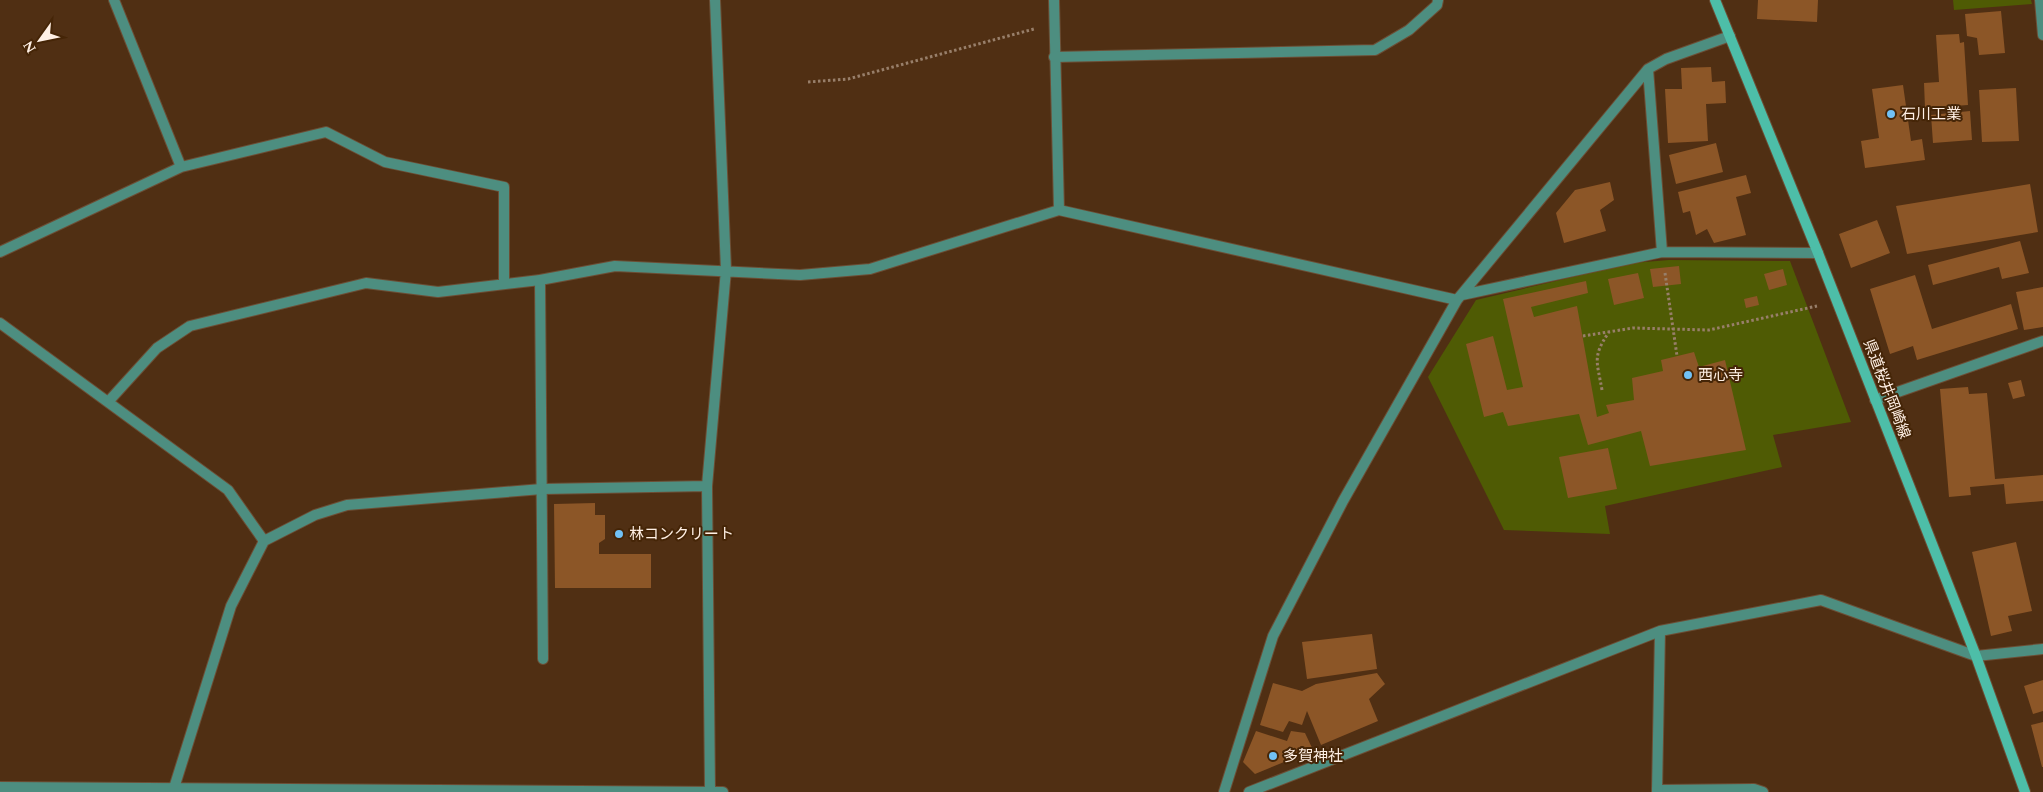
<svg xmlns="http://www.w3.org/2000/svg" width="2043" height="792" viewBox="0 0 2043 792" font-family="Spectral,'Noto Sans JP',serif">
	<rect width="100%" height="100%" fill="#502f13"/>
	<path fill="#4f5b04" d="M1953 0H2031L2032 4 1954 10Z
		M1669 260 1790 261 1851 422 1773 435 1782 467 1605 506 1610 534 1504 530 1428 377 1476 300 1632 263Z"/>
	<path fill="#8c5627" d="M1758 0H1818L1817 22 1757 19Z
		M2001 11 2005 53 1979 55 1977 38 1967 36 1965 14Z
		M1959 34 1960 43 1964 42 1968 105 1925 108 1924 83 1939 82 1936 35Z
		M1711 67 1712 82 1725 81 1726 103 1706 104 1708 141 1668 143 1665 89H1682L1681 68Z
		M1903 85 1911 141 1922 139 1925 160 1865 168 1861 141 1879 138 1872 89Z
		M2016 88 2019 141 1982 142 1979 90Z
		M1970 111 1972 140 1933 143 1931 115Z
		M1716 143 1723 172 1676 184 1669 155Z
		M1746 175 1751 193 1736 197 1746 235 1714 243 1707 229 1696 235 1690 211 1683 213 1678 192Z
		M1610 182 1614 200 1600 210 1606 231 1564 243 1556 213 1575 190Z
		M2030 184 2038 232 1907 254 1896 206Z
		M1877 220 1890 253 1851 268 1839 234Z
		M2020 241 2029 273 2002 279 1999 267 1933 285 1928 265Z
		M1679 266 1681 284 1653 287 1650 269Z
		M1783 269 1787 285 1769 290 1764 274Z
		M1638 273 1644 298 1614 305 1608 279Z
		M1915 275 1932 329 2011 304 2018 329 1917 360 1913 346 1890 354 1870 289Z
		M1586 281 1588 293 1531 307 1534 317 1577 306 1597 417 1609 413 1606 405 1634 400 1632 378 1663 371 1661 360 1694 352 1699 367 1725 360 1746 450 1650 466 1641 431 1588 445 1579 414 1508 426 1503 412 1484 417 1466 344 1493 336 1507 390 1523 387 1503 299Z
		M2043 287V327L2024 330 2016 292Z
		M1757 296 1759 305 1746 308 1744 299Z
		M2021 380 2025 396 2013 399 2008 383Z
		M1968 387 1969 394 1987 393 1995 479 2043 475V501L2006 504 2004 484 1970 487 1971 495 1949 497 1940 389Z
		M1608 448 1617 489 1568 498 1559 457Z
		M595 503V515H605V539L599 543V554H651V588H555L554 504Z
		M2016 542 2032 611 2008 616 2012 631 1991 636 1972 552Z
		M1372 634 1377 669 1307 679 1302 642Z
		M1377 673 1385 684 1369 699 1378 721 1321 745 1307 711 1302 725 1289 721 1283 732 1260 725 1273 683 1302 691 1316 684Z
		M2043 680V711L2033 714 2024 686Z
		M2043 722V767H2042L2031 725Z
		M1256 731 1287 741 1291 731 1305 733 1313 750 1255 774 1243 762Z"/>
	<g fill="none" stroke-linecap="round" stroke-linejoin="round">
		<g stroke="#6c4e35" stroke-width="12">
			<path id="service" d="M1054 0 1059 210
				M540 280 543 659
				M1657 790 1754 789 1763 792"/>
		</g>
		<g stroke="#6c4e35" stroke-width="12">
			<path id="minor" d="M114 0 181 167
				M2040 0 2043 35
				M1054 57 1375 50 1409 30 1437 5 1438 0
				M1648 69 1662 252
				M0 252 181 167 326 132 385 162 504 187V284
				M1462 295 1662 252 1818 253
				M0 323 228 490 264 541 231 606 174 788
				M1875 400 2043 341
				M108 402 157 348 190 326 366 283 438 292 540 280 615 266 800 275 870 269 1059 210 1457 300
				M264 541 315 515 347 505 542 489 707 486
				M0 787 723 792
				M710 792 707 486 726 270 715 0
				M1224 792 1273 636 1343 501 1457 300 1648 69 1666 59 1730 36
				M1249 792 1660 631 1821 600 1976 656 2043 649
				M1657 792 1660 631"/>
		</g>
		<g stroke="#6c4e35" stroke-width="12">
			<path id="secondary" d="M1715 0 1818 253 1976 656 2025 792"/>
		</g>
		<path stroke="#987f6a" stroke-width="3" stroke-dasharray="2.5 2.5" stroke-linecap="butt" d="M808 82 848 79 1034 29
			M1665 273 1677 356
			M1583 336 1633 328 1709 330 1817 306
			M1602 390C1597 361 1592 357 1609 332"/>
		<use href="#service" stroke="#4d8e80" stroke-width="10"/>
		<use href="#minor" stroke="#4d8e80" stroke-width="10"/>
		<use href="#secondary" stroke="#4dbea8" stroke-width="10"/>
	</g>
	<g fill="#71c1f5" stroke="#452507" stroke-width="2">
		<circle cx="1891" cy="114" r="5"/>
		<circle cx="1688" cy="375" r="5"/>
		<circle cx="619" cy="534" r="5"/>
		<circle cx="1273" cy="756" r="5"/>
	</g>
	<g text-anchor="middle" stroke-width="4" stroke-linejoin="round" paint-order="stroke">
		<g font-size="15" fill="#fff0e5" stroke="#452507" text-anchor="start">
			<text x="1901" y="119">石川工業</text>
			<text x="1698" y="380">西心寺</text>
			<text x="629" y="539">林コンクリート</text>
			<text x="1283" y="761">多賀神社</text>
		</g>
		<g font-size="15" fill="#fff0e5" stroke="#452507">
			<text transform="translate(1887 389) rotate(69)" y="5">県道桜井岡崎線</text>
		</g>
	</g>
	<g transform="translate(40 40) rotate(237)" stroke="#452507" stroke-width="4" paint-order="stroke">
	<path d="M0-4L9 19L0 12L-9 19Z" fill="#fff0e5"/>
	<text y="-8" font-size="14" font-weight="bold" text-anchor="middle" fill="#fff0e5">N</text>
	</g>
</svg>
